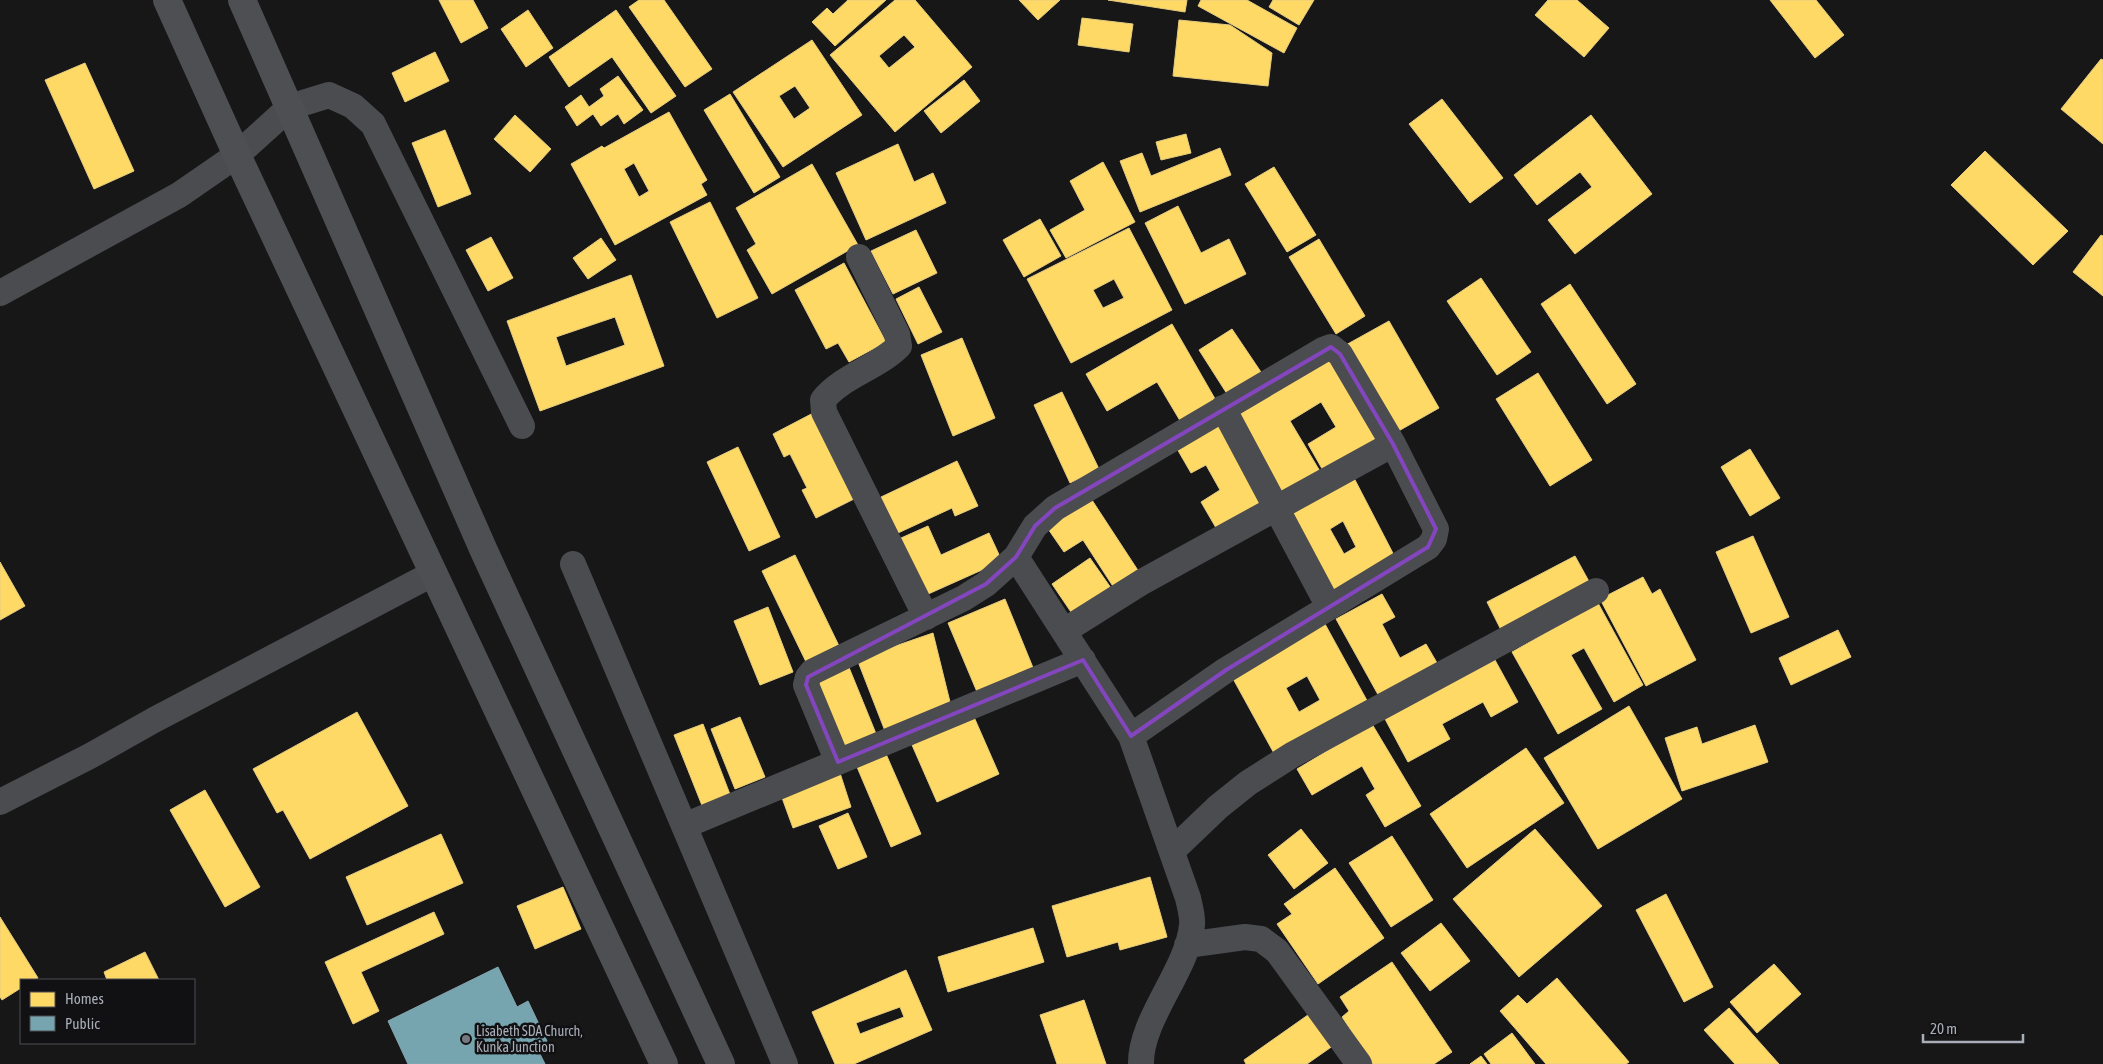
<svg xmlns="http://www.w3.org/2000/svg" width="2103" height="1064" viewBox="0 0 2103 1064" font-family="'Asap Condensed',sans-serif">
	<rect width="100%" height="100%" fill="#171717"/>
	<path fill="#ffd966" stroke="#e5cc7f" fill-rule="evenodd" d="M439 0H473L488 28 461 43Z
		M639 0H664L712 69 685 87 629 7Z
		M848 0H886L835 46 812 22 827 8 833 14Z
		M895 0H915L972 67 895 132 830 55ZM904 35 915 47 889 68 879 56Z
		M1019 0H1060L1038 20Z
		M1108 0H1187L1185 12Z
		M1201 0H1247L1297 28 1284 53 1198 6Z
		M1273 0H1314L1299 25 1269 7Z
		M1548 0H1577L1609 28 1584 57 1535 15Z
		M1770 0H1816L1844 35 1815 58Z
		M528 10 553 48 526 67 501 29Z
		M616 10 676 96 651 113 612 57 569 87 549 57Z
		M1082 18 1133 24 1129 52 1078 45Z
		M1179 20 1230 25 1272 53 1268 86 1173 76Z
		M812 40 862 115 783 167 733 92ZM795 86 810 108 794 119 779 96Z
		M435 52 449 81 405 102 392 73Z
		M2101 59 2103 60V144L2061 109Z
		M85 63 134 171 94 189 45 80Z
		M618 76 643 110 624 124 618 114 601 126 593 114 577 126 565 107 581 95 589 107 604 96 600 89Z
		M964 80 980 101 941 133 924 111Z
		M730 94 780 177 754 193 704 110Z
		M1442 99 1503 178 1470 203 1409 124Z
		M669 112 707 180 701 184 707 195 615 245 571 164 602 146 604 148ZM634 163 649 191 639 197 624 169Z
		M515 115 551 149 530 172 494 139Z
		M1591 115 1652 194 1575 254 1548 220 1592 187 1580 172 1537 205 1514 175Z
		M445 130 471 194 438 207 412 143Z
		M1186 134 1191 153 1161 160 1156 142Z
		M898 144 914 182 933 173 946 203 866 240 836 173Z
		M1220 148 1231 175 1140 212 1120 161 1142 153 1151 176Z
		M1985 151 2068 231 2033 265 1951 185Z
		M1103 162 1135 222 1066 258 1050 230 1085 210 1070 181Z
		M812 164 858 245 772 294 747 250 756 244 736 208Z
		M1274 167 1316 235 1287 252 1245 184Z
		M710 202 758 298 717 318 670 222Z
		M1178 206 1201 253 1229 239 1246 274 1185 304 1145 223Z
		M1040 219 1061 256 1024 277 1003 240Z
		M1129 228 1172 310 1071 363 1027 279ZM1114 279 1124 298 1103 308 1093 290Z
		M916 230 937 273 893 294 871 251Z
		M2101 235 2103 236V296L2073 272Z
		M491 237 513 278 488 291 466 250Z
		M601 238 616 260 588 279 573 258Z
		M1319 239 1365 316 1336 334 1289 257Z
		M844 263 886 342 849 362 838 343 826 349 795 290Z
		M631 275 664 366 540 411 507 321ZM615 317 625 345 566 366 556 337Z
		M1481 278 1531 352 1497 375 1447 301Z
		M1570 284 1636 384 1607 404 1541 304Z
		M919 287 942 332 918 344 896 299Z
		M1389 321 1439 408 1395 433 1344 346Z
		M1172 324 1218 404 1182 424 1157 382 1107 411 1086 374Z
		M1232 329 1263 375 1229 397 1199 350Z
		M962 338 995 418 953 436 921 355Z
		M1334 356 1383 439 1325 474 1308 444 1336 427 1321 402 1290 421 1321 473 1280 497 1232 416Z
		M1538 373 1592 460 1550 486 1496 399Z
		M1062 392 1099 469 1070 483 1034 405Z
		M817 411 860 496 816 518 802 490 807 488 790 454 784 457 773 434Z
		M1222 420 1271 502 1219 533 1201 502 1220 490 1206 465 1191 473 1176 447Z
		M738 447 780 537 749 551 707 462Z
		M1750 449 1780 498 1750 516 1721 467Z
		M957 461 978 506 955 516 952 508 898 533 881 497Z
		M1353 476 1397 561 1328 597 1284 512ZM1343 521 1356 547 1344 554 1330 529Z
		M1090 497 1141 575 1116 591 1083 540 1064 552 1046 526Z
		M928 526 941 555 989 533 1002 561 926 595 901 538Z
		M1753 536 1789 617 1751 633 1716 552Z
		M795 555 841 650 808 666 762 571Z
		M1575 556 1591 585 1502 632 1487 602Z
		M1090 558 1111 588 1073 615 1052 584Z
		M0 562 25 606 0 620Z
		M1643 577 1652 594 1660 589 1696 660 1646 686 1600 599Z
		M1382 594 1395 617 1382 624 1400 658 1426 644 1440 668 1381 700 1336 619Z
		M1005 599 1036 675 980 699 948 623Z
		M1598 603 1643 685 1614 702 1584 648 1571 655 1602 709 1558 734 1512 652Z
		M768 607 793 672 760 685 734 621Z
		M1325 624 1370 706 1276 757 1231 675ZM1307 676 1320 700 1299 712 1286 688Z
		M1838 630 1851 657 1791 685 1779 658Z
		M933 633 951 706 885 731 857 659Z
		M1495 660 1518 702 1491 717 1483 702 1442 724 1450 739 1408 762 1385 719Z
		M848 665 879 741 845 755 814 679Z
		M1629 706 1682 799 1598 849 1544 758Z
		M357 712 408 806 310 859 283 810 277 813 253 769Z
		M740 717 765 777 735 789 711 729Z
		M974 717 999 774 937 802 912 745Z
		M703 724 731 797 703 808 674 735Z
		M1372 724 1421 806 1385 827 1366 795 1375 789 1362 766 1312 795 1297 769Z
		M1755 725 1768 762 1682 791 1665 738 1697 727 1702 744Z
		M1526 748 1564 803 1467 868 1430 814Z
		M886 754 921 834 891 847 857 767Z
		M840 773 851 807 793 828 781 795Z
		M205 790 260 887 225 907 170 810Z
		M848 813 867 857 838 869 819 826Z
		M1301 829 1328 863 1294 889 1268 855Z
		M1535 829 1602 906 1519 977 1453 899Z
		M441 834 463 883 367 925 346 877Z
		M1392 836 1433 900 1391 927 1349 863Z
		M1335 868 1384 938 1318 984 1277 924 1292 914 1284 904Z
		M1150 877 1167 937 1120 950 1118 942 1067 957 1052 906Z
		M563 887 581 929 535 949 517 906Z
		M1666 894 1713 987 1684 1002 1636 910Z
		M434 912 444 934 361 972 379 1011 353 1024 325 962Z
		M0 917 38 978 34 980H21V988L2 1000 0 997Z
		M1441 923 1470 961 1430 991 1401 953Z
		M1033 928 1044 962 948 992 938 957Z
		M145 952 159 980H107L104 972Z
		M1392 962 1452 1052 1434 1064H1373L1342 1017 1349 1011 1340 997Z
		M1774 964 1801 994 1757 1033 1730 1002Z
		M906 970 932 1030 854 1064H835L812 1012ZM900 1007 904 1017 860 1034 856 1023Z
		M1557 978 1629 1062 1626 1064H1546L1500 1011 1518 995 1527 1004Z
		M1084 1000 1106 1064H1057L1040 1015Z
		M1729 1008 1779 1064H1735L1704 1030Z
		M1315 1010 1337 1043 1307 1064H1246L1244 1060Z
		M1512 1033 1535 1064H1491L1484 1054Z
		M1481 1056 1487 1064H1470Z"/>
	<path fill="#76a5af" stroke="#85a7b2" d="M498 967 517 1007 528 1001 547 1041 536 1046 545 1064H408L388 1021Z"/>
	<g fill="none" stroke-linecap="round" stroke-linejoin="round">
		<path stroke="#4b4c50" stroke-width="26" d="M859 257 897 334 899 346C877 368 842 376 823 400L824 412 926 617
			M0 293 179 195 237 155 290 107 329 95 353 106 373 124 522 426
			M1223 408 1329 607
			M1016 557 1131 736 1188 898C1190 907 1193 917 1192 925 1188 970 1140 1019 1141 1064
			M573 564 785 1064
			M1064 631 1142 582 1393 444
			M838 762 806 685 808 677 812 672 964 598 986 584 1016 557 1035 526 1055 508 1323 350 1331 347 1340 354 1393 444 1436 529 1434 539 1428 547 1226 670 1131 736
			M0 802 90 756 154 720 434 573
			M684 826 1083 660
			M1172 851 1218 807 1248 783 1292 755 1596 591
			M1187 945 1245 937 1261 939 1277 951 1359 1064"/>
		<path stroke="#4d4f52" stroke-width="28" d="M167 0 237 155 664 1064
			M242 0 484 551 721 1064"/>
	</g>
	<path fill="none" stroke="#8446be" stroke-width="4" stroke-linejoin="round" d="M1331 347 1340 354 1393 444 1436 529 1428 547 1226 670 1131 736 1083 660 838 762 806 685 808 677 986 584 1016 557 1035 526 1055 508Z"/>
	<circle fill="#757880" stroke="#111113" stroke-width="2" cx="466" cy="1039" r="5"/>
	<g text-anchor="middle" stroke-width="5" stroke-linejoin="round" paint-order="stroke">
		<g font-size="14" fill="#a8adb8" stroke="#111113" text-anchor="start">
			<text x="476" y="1036">Lisabeth SDA Church,<tspan x="476" dy="16">Kunka Junction</tspan></text>
		</g>
	</g>
	<rect x="20" y="979" width="175" height="65" fill="#111113" stroke="#4d4f55"/>
	<rect x="30" y="992" width="25" height="15" fill="#ffd966" stroke="#4d4f55"/>
	<text x="65" y="1004" font-size="15" fill="#a8adb8">Homes</text>
	<rect x="30" y="1016" width="25" height="15" fill="#76a5af" stroke="#4d4f55"/>
	<text x="65" y="1029" font-size="15" fill="#a8adb8">Public</text>
	<path d="M1923 1034v8h100v-8" fill="none" stroke="#a8adb8" stroke-width="2.5"/>
	<text x="1930" y="1034" font-size="15" fill="#a8adb8" stroke="#111113" stroke-width="4" paint-order="stroke">20 m</text>
</svg>
